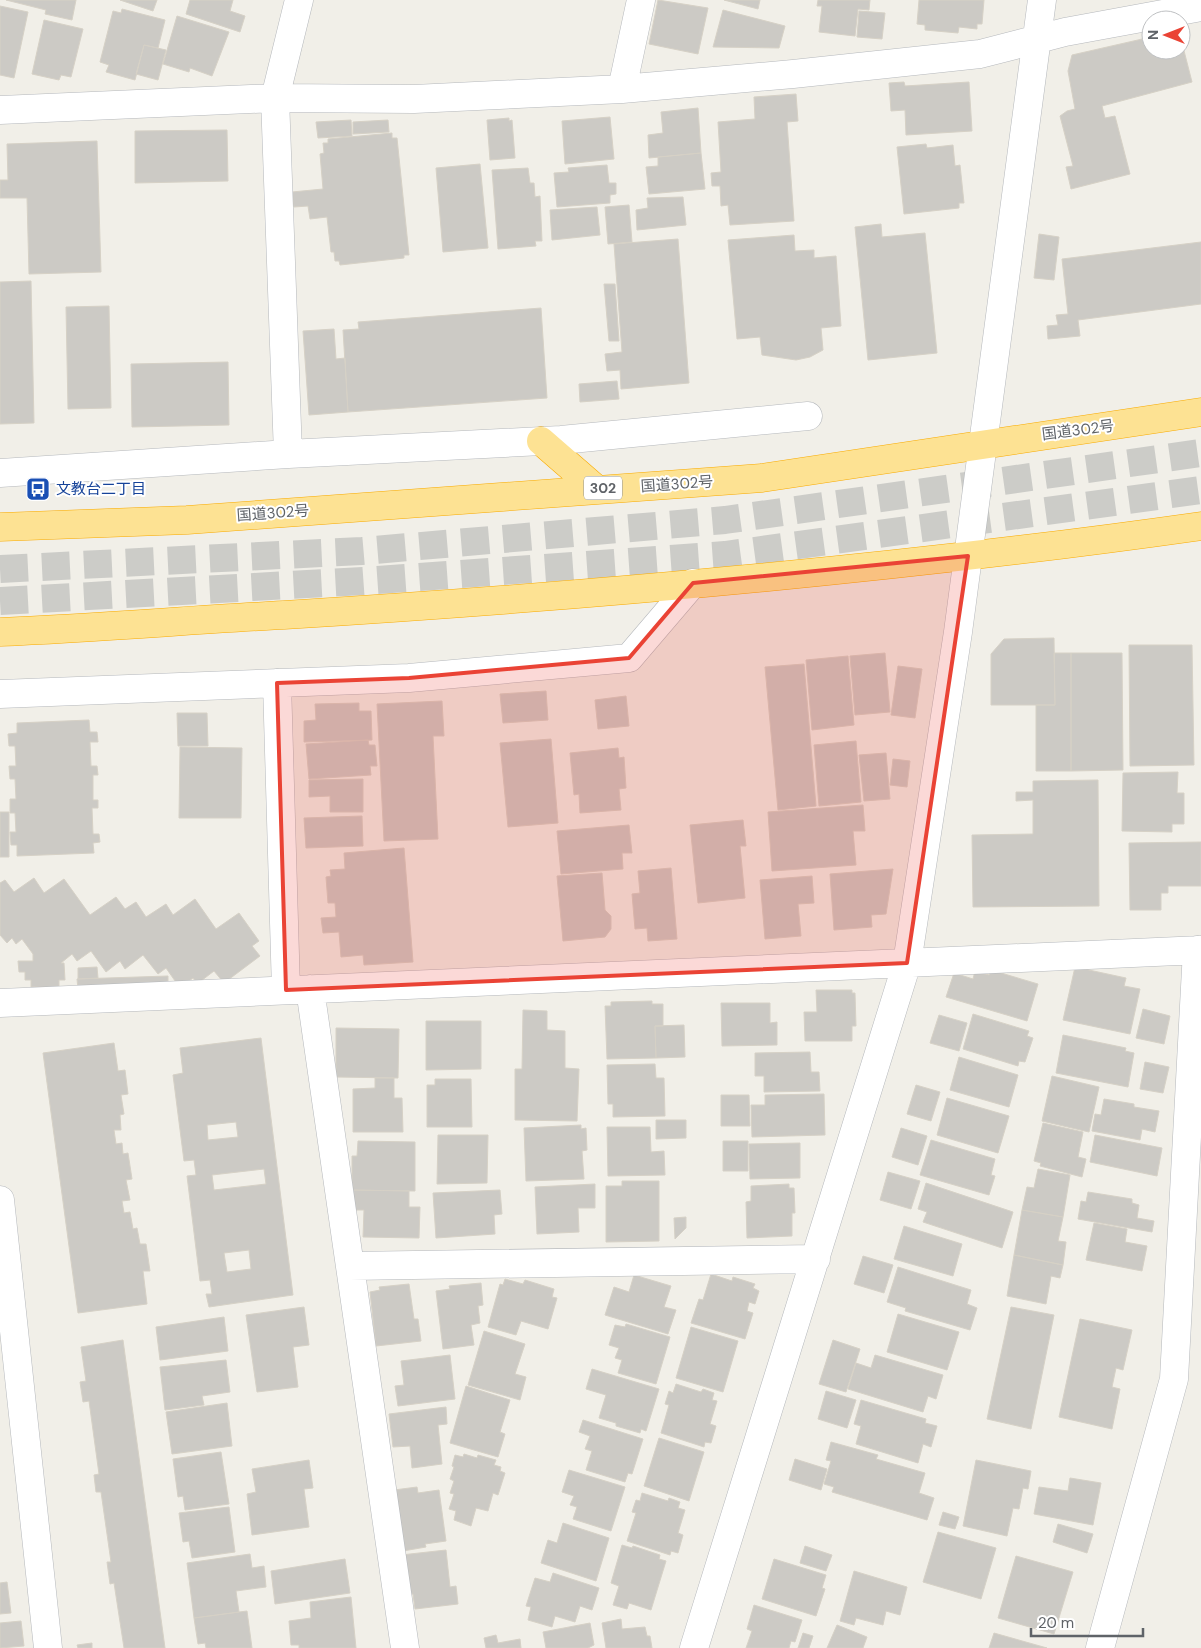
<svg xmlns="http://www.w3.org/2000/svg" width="1201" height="1648" viewBox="0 0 1201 1648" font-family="'DM Sans','Noto Sans JP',sans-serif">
	<rect width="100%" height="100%" fill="#f1efe8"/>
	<path fill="#cccac5" stroke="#d6d1c6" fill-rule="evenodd" d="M6 0H76L72 20 45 14 46 10Z
		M120 0H157L153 11Z
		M190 0H233L230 11 245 16 240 32 186 14Z
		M658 0 708 8 698 54 649 44Z
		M724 0H760L758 9Z
		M818 0H870L869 10 858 9 855 36 819 32 822 6H817Z
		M919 0H984L982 24H977V29L959 27 958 33 925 30V25L917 24Z
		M0 6 28 12 14 78 0 75Z
		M122 9 165 20 158 48 144 45 135 80 106 72 109 65 100 62 113 11 121 13Z
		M723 10 785 26 779 48 713 47Z
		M859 11 885 13 882 39 857 37Z
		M177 16 229 32 212 76 190 68 189 72 163 64Z
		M44 20 83 29 71 77 61 75 59 80 32 74Z
		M1151 37V50H1181V39L1192 82 1102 106 1105 118 1115 116 1130 174 1071 189 1066 167 1073 166 1060 116 1067 111 1075 109 1068 71 1072 55Z
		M144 45 166 50 158 80 136 74Z
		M904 82 905 86 969 82 972 131 906 135 905 110 891 111 889 83Z
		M796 94 798 121 787 122 794 221 730 225 728 205 721 206 720 186H712L711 173 721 172 718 122 755 119 754 97Z
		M698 108 701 153 649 158 648 135 663 133 661 112Z
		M610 117 614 159 565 164 562 121Z
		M509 118V121L512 120 515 158 490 160 487 120Z
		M351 120 352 136 318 138 316 122Z
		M388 120 389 132 353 134V122Z
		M227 130 228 181 135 183V131Z
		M392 133V138H397L409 255H404V258L340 265 339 261H335L334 252H331L327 217 310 219 308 206 294 207 292 192 323 189 320 154 324 153 323 143H328V139Z
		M97 141 101 272 29 274 27 198H0V180H8L7 144Z
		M926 144 927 148 953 145 955 166 960 165 964 203H959V208L904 214 897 147Z
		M701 153 705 189 649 194 646 167 658 166V157Z
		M480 164 488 248 443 252 436 168Z
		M607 165 609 183H616V194L610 195V203L557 207 554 173 569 172 568 168Z
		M528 168 530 183H534L535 197 540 196 542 241H535L536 246 498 249 492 170Z
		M683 197 686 225 637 230 636 210 648 208 647 198Z
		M629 205 632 242 608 244 605 207Z
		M597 207 600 235 552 240 550 210Z
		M881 224 882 237 925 233 937 353 868 360 855 227Z
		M1039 234 1059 237 1054 280 1034 278Z
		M794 235 795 251 814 250V258L836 256 841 326 821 328 823 350 810 357 796 360 762 355 760 337 737 339 728 240Z
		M678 239 689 383 621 389 620 370 607 371 605 354 622 352 614 244Z
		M1201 242V304L1078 320 1080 336 1048 339 1047 326 1058 325 1056 315 1068 314 1062 259Z
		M31 281 34 423 0 424V282Z
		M604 284H615L619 341H609Z
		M109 306 111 408 68 409 66 307Z
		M541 308 547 398 348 412 343 330 359 329 358 322Z
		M334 329 336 359 345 358 348 412 309 415 303 331Z
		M228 362 229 425 132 427 131 364Z
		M617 381 619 399 580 402 579 384Z
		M1054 638 1055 705H991V654L1004 639Z
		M1129 645H1192L1194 765 1130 766Z
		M885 653 890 712 855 715 850 656Z
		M1054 653H1071V771H1036V705H1055Z
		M1071 653H1122L1123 770 1071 771Z
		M848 656 854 725 812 730 806 660Z
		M804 664 816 806 778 810 765 667Z
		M898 666 922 669 915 718 891 715Z
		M546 691 548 720 503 723 500 694Z
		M626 696 629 726 598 729 595 700Z
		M442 701 444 736H433L438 839 384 841 377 704Z
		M359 703V711H371L372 740 304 742V721L316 720 315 704Z
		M177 713H207L208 746H178Z
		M89 720 90 732H97L98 742H90L91 766H97L98 775H93V800H98V808H92L93 834H99L100 842 93 843 94 853 17 856V845H11L10 832H16L15 813H10V799H16L15 779H10L9 766H16L15 746H9L8 734 17 733V723Z
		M551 739 558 823 508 827 500 743Z
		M368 740 369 745H375L377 766H370L371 775 309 779 306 744Z
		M856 741 861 802 819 806 814 745Z
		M180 747 242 748 241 818H179Z
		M618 748 619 758 624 757 626 788 619 789 621 810 580 813 579 794 574 795 570 753Z
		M886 753 890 799 864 801 859 755Z
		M893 759 910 761 907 787 890 785Z
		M1178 772 1177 793H1184V824H1172V832L1122 831 1123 773Z
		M363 779V812H330V796L309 797V780Z
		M1098 780 1099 906 973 907 972 835 1033 834V800L1016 801V792H1033V781Z
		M863 805 865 831H853L856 865 772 871 768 812Z
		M0 812H9V857H0Z
		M362 816 363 846 306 848 304 818Z
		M743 820 746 846H740L745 898 698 903 690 825Z
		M629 825 632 853H622L623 869 561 874 557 831Z
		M1201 842V886H1168V893H1161V910H1130L1129 843Z
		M404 848 413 962 364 965 363 955 341 957 339 932 323 933 321 918 336 917 335 903H328L326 877 331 876 330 870 345 869 344 853Z
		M671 868 677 939 648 941 647 928 635 929 632 894 640 893 638 871Z
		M893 869 886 914 871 915 872 927 834 930 830 874Z
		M602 873 605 910 611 916V929L605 937 563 941 557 876Z
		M812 876 814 903 798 904 801 936 765 939 760 880Z
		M34 878 44 893 64 879 90 915 116 897 125 909 136 902 146 917 166 904 173 915 195 899 216 929 239 913 259 941 252 946 260 956 224 983 214 971 197 984 193 978 180 988 166 968 158 974 143 955 125 969 120 961 106 972 91 951 77 961 72 954 61 963H64L65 980H59V987H31V980H25V972H19L18 961H33V954L22 939 16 944 12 938 7 943 0 935V883L5 880 14 892Z
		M97 967 98 978 78 979V968Z
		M1075 967 1126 978 1124 986 1140 989 1130 1034 1063 1020Z
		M991 970 1038 984 1027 1021 946 997 954 973 973 979 975 971 989 975Z
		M168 976V987L78 989 77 979Z
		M816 990H852V993H855L856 1026H852V1041H805L804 1012H817Z
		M652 1001V1004H663V1026H655L656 1058 607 1059 605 1006H611V1002Z
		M721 1003H770V1023L777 1022V1045L722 1046Z
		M1143 1009 1170 1016 1164 1044 1136 1038Z
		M523 1010 547 1011V1030L565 1031V1068L579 1069 577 1121 515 1120V1069H522Z
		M973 1014 1029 1031 1027 1036 1033 1038 1025 1062 1019 1061 1018 1066 963 1049Z
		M939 1015 967 1023 959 1051 930 1043Z
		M426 1021H481V1069L426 1070Z
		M684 1025 685 1057 656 1058 655 1026Z
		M336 1028 399 1029 398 1078 336 1077Z
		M1063 1035 1126 1048 1125 1051 1134 1053 1128 1087 1056 1073Z
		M261 1038 293 1295 209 1307 206 1294H212L210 1280 200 1281 187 1176 196 1175 194 1160 184 1161 173 1075 183 1073 180 1048ZM236 1122 238 1137 208 1140 207 1125ZM264 1169 266 1184 214 1190 212 1175ZM249 1250 251 1269 227 1272 224 1253Z
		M114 1043 118 1071 125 1070 128 1094 121 1095 124 1114 120 1115 121 1130H114L116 1144 122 1143 123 1154 128 1153 132 1179 126 1180 130 1200 122 1201 124 1213 130 1212 133 1229 137 1228 140 1244H146L150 1271H143L147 1304 78 1313 43 1053Z
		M810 1052 811 1072H819L820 1091 764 1092V1076H755V1053Z
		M959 1057 1018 1075 1009 1107 950 1090Z
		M1145 1062 1169 1067 1163 1093 1140 1089Z
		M655 1064 656 1078H664L665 1116 613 1117V1104H608L607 1065Z
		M1052 1076 1099 1087 1089 1132 1042 1121Z
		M375 1078H394V1098H402L403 1132H353V1089L375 1088Z
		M435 1079H471L472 1127H427V1085H435Z
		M916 1085 940 1092 931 1121 907 1114Z
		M824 1094 825 1135 752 1137 751 1105H765V1095Z
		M721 1095H749L750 1126H721Z
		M947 1098 1009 1116 998 1153 937 1135Z
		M1104 1099 1134 1104V1107L1159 1111 1155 1132 1142 1129 1140 1140 1092 1131 1095 1114 1101 1115Z
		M656 1120H686V1138L656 1139Z
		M1043 1123 1083 1132 1078 1157 1086 1159 1082 1177 1040 1166 1041 1163 1034 1161Z
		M581 1125V1129L586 1128 587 1150 582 1151 584 1179 526 1181 524 1128Z
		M607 1127H650L651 1152 664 1151 665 1175 608 1176Z
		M901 1128 927 1136 918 1165 892 1157Z
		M438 1135H488L487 1183 437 1184Z
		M1095 1135 1162 1148 1157 1176 1090 1162Z
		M931 1140 995 1159 991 1175 995 1176 989 1195 920 1175Z
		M358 1141 415 1142V1191L352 1190V1156H357Z
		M723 1141H748V1171H723Z
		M800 1143V1178L750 1179 749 1144Z
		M1038 1169 1070 1175 1063 1217 1022 1210 1027 1187 1034 1188Z
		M888 1172 920 1181 911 1209 880 1200Z
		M622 1181H659V1241L606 1242V1186H622Z
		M926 1183 1013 1212 1002 1248 923 1222 927 1212 918 1209Z
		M595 1184V1208H578L579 1232 537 1234 535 1187Z
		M789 1184V1188H794L795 1213H792V1236L747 1238 746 1202 751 1201V1186Z
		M352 1190 409 1191V1207H420L419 1238 363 1237 364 1210H352Z
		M500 1190 502 1214 494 1215 495 1234 436 1238 433 1193Z
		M1088 1192 1132 1199V1203L1139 1205 1137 1218 1154 1221 1152 1232 1078 1219 1081 1201 1086 1202Z
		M1022 1210 1063 1217 1058 1241 1066 1242 1063 1265 1014 1255Z
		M686 1217V1228L675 1239 674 1218Z
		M1094 1223 1127 1229 1125 1242 1147 1246 1142 1271 1086 1260Z
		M904 1226 962 1244 953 1276 894 1259Z
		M1014 1255 1063 1265 1060 1278 1051 1276 1046 1304 1007 1296Z
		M863 1256 893 1265 884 1293 854 1284Z
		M898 1267 971 1290 967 1304 977 1308 970 1330 905 1311 906 1308 887 1302Z
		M711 1274 732 1281 733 1277 755 1284 753 1288 759 1291 755 1304 749 1302 747 1311 753 1313 745 1339 691 1323 699 1299 703 1300Z
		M634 1275 671 1286 664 1307 676 1310 668 1334 605 1315 614 1287 629 1292Z
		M505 1279 523 1284 525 1280 554 1289 552 1297 557 1298 548 1329 521 1321 516 1335 488 1327 500 1284 503 1285Z
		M481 1283 483 1305 478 1306 480 1323 471 1325 474 1345 443 1349 436 1291 450 1289 449 1286Z
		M409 1284 414 1319H418L421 1341 376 1346 370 1292 380 1290 379 1287Z
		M304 1307 309 1345 293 1347 298 1387 257 1392 246 1315Z
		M1011 1307 1054 1315 1031 1429 987 1419Z
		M898 1314 959 1332 947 1370 887 1352Z
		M224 1317 228 1351 160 1360 156 1327Z
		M1080 1319 1132 1330 1123 1370 1116 1368 1112 1387 1120 1389 1112 1429 1059 1417Z
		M626 1324 670 1337 656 1384 618 1373 622 1360 615 1358 619 1348 609 1345 615 1325 625 1327Z
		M691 1327 738 1341 723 1392 676 1378Z
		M484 1331 525 1344 515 1374 526 1377 520 1400 468 1385Z
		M123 1340 165 1648H124L114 1583 110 1584 107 1562H111L101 1492H96L94 1475 99 1474 89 1401 83 1402 80 1382 86 1381 81 1347Z
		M833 1340 860 1349 846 1392 819 1384Z
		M450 1355 455 1399 398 1406 395 1386 404 1385 401 1361Z
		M875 1355 943 1375 936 1399 928 1396 923 1412 848 1389 856 1363 871 1368Z
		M226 1360 230 1392 202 1396 204 1405 165 1410 160 1367Z
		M592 1369 659 1389 646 1431 641 1429 640 1433 616 1426V1423L599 1418 606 1395 586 1389Z
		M676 1384 701 1392 703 1389 714 1393 712 1400 717 1401 710 1424 716 1426 711 1443 705 1442 704 1447 661 1433 669 1405 665 1404 669 1391 673 1393Z
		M466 1386 510 1400 500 1432 505 1434 498 1457 450 1443Z
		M826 1391 856 1400 847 1428 818 1419Z
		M861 1400 926 1419 925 1423 937 1426 931 1447 923 1444 918 1463 856 1444 861 1426 854 1424Z
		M227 1403 232 1446 172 1454 166 1412Z
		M446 1407 447 1424 438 1425 442 1464 412 1468 410 1446 393 1447 389 1414Z
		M583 1420 643 1439 632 1474 628 1473 625 1482 586 1470 592 1451 585 1449 590 1436 579 1432Z
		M659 1438 704 1452 689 1501 644 1486Z
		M831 1442 878 1455 876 1459 925 1473 919 1493 934 1498 927 1520 832 1492 834 1487 824 1484 831 1461 826 1460Z
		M221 1452 229 1504 185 1510 183 1496 178 1497 173 1459Z
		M464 1454 477 1458 478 1455 496 1460 494 1465 501 1467 500 1471 505 1473 498 1495 493 1493 488 1511 476 1508 471 1526 454 1520 456 1511 449 1509 454 1494 450 1493 454 1481 450 1479 454 1467 452 1466 455 1455 463 1457Z
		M795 1459 827 1469 821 1490 789 1480Z
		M309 1460 313 1488 304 1489 309 1527 252 1535 247 1494 256 1492 252 1469Z
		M976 1460 1031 1471 1028 1489 1023 1488 1019 1509 1013 1508 1007 1536 963 1526Z
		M569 1470 625 1487 611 1531 573 1519 577 1507 570 1505 574 1496 562 1492Z
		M1070 1478 1101 1483 1093 1525 1034 1514 1039 1487 1068 1491Z
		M417 1487 418 1493 439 1490 446 1541 425 1544 426 1547 403 1551 394 1490Z
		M642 1493 668 1501 669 1498 680 1502 678 1508 685 1510 678 1533 683 1535 678 1553 671 1551 670 1555 627 1541 636 1513 632 1512 636 1500 640 1501Z
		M229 1507 235 1552 192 1558 189 1541 183 1542 179 1513Z
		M943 1512 959 1517 955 1529 939 1525Z
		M563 1523 609 1538 596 1581 541 1563 548 1540 557 1543Z
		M1058 1524 1093 1534 1087 1553 1053 1542Z
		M938 1532 996 1548 981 1599 923 1582Z
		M622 1545 632 1548 633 1546 660 1555 659 1559 666 1561 651 1610 629 1603 627 1609 613 1605 619 1586 611 1583Z
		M805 1546 832 1555 826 1571 800 1563Z
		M446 1550 450 1587 456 1586 458 1604 415 1609 413 1594 406 1595 401 1555Z
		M250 1554 252 1568 264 1566 266 1587 236 1591 239 1612 194 1618 187 1563Z
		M1016 1556 1073 1572 1054 1634 998 1618Z
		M345 1559 350 1593 275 1604 271 1571Z
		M774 1559 826 1575 822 1588 825 1589 816 1616 762 1599Z
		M854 1571 907 1587 900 1615 886 1611 883 1625 856 1618 854 1625 840 1621Z
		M553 1573 599 1588 592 1610 580 1606 575 1622 555 1616 552 1627 528 1620 531 1607 526 1606 535 1578 550 1582Z
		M7 1582 11 1613 0 1614V1583Z
		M351 1597 356 1648H299V1645H291L289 1621 311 1618 310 1602Z
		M754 1605 802 1620 795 1642 791 1641 789 1648H746L752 1631 747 1629Z
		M247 1611 252 1648H206L205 1643 198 1644 194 1618Z
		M621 1619 622 1629 645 1627 647 1636H650L652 1648H606L602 1623Z
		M21 1621 24 1646 0 1648V1623Z
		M590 1623 594 1645 588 1648H546L543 1632Z
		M837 1625 867 1637 863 1648H827Z
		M803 1633 813 1636 809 1648H798Z
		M994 1633 1047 1648H989Z
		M496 1635 498 1643 520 1639 521 1648H486L484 1638Z
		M92 1643V1648H78L77 1645Z"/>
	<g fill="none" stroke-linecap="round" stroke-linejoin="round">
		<path stroke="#ccccc8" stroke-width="28" stroke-dasharray="28 14" stroke-linecap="butt" d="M0 569 362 551 725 520 1201 453
			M0 601 363 581 725 555 1201 490"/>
		<g stroke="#b5b8bc" stroke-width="29">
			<path id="minor" d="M622 89 641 0
				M0 110 275 98 414 99 622 89 793 74 980 54 1065 32 1201 7
				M288 454 275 98 299 0
				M0 473 288 454 561 440 808 416
				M277 683 286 990
				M0 694 409 678 629 658 693 583
				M310 989 405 1648
				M0 1003 1201 950
				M0 1200 48 1648
				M350 1266 816 1259
				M694 1648 907 963 958 632 1042 0
				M1100 1648 1174 1379 1197 950"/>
		</g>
		<g stroke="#f9ab00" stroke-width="29">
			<path id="highway" d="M541 441 595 488
				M0 527 187 520 762 478 1201 412
				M0 632C95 628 190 620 284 615 591 596 897 569 1201 526"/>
		</g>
		<use href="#minor" stroke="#fff" stroke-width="28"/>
		<use href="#highway" stroke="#fde293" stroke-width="28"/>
	</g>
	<path fill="#ea4335" fill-opacity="0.2" stroke="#ea4335" stroke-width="4" stroke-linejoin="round" d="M968 556 907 963 286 990 277 683 409 678 629 658 693 583Z"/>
	<defs>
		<g id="bus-square" transform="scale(1.25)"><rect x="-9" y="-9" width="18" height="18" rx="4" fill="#1a4fb4" stroke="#fff"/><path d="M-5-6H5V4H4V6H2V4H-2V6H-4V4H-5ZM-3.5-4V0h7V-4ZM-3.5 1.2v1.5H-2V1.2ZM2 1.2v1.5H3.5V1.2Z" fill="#fff"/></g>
	</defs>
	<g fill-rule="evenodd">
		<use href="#bus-square" x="38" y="489"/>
	</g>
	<g text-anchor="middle" stroke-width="4" stroke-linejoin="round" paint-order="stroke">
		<rect fill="#fff" stroke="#8f9295" stroke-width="1" x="584" y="476.5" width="38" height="23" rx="4"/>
		<g font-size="14" font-weight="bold" fill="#5f6368">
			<text x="603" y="493">302</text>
		</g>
		<g font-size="15" fill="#5f6368" stroke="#fff">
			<text transform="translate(1078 430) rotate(-7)" y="5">国道302号</text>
			<text transform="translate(677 484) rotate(-4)" y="5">国道302号</text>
			<text transform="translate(273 513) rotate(-4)" y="5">国道302号</text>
		</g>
		<g font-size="15" fill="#164399" stroke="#fff" text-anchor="start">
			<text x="56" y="494">文教台二丁目</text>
		</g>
	</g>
	<g transform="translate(1166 35) rotate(270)"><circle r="24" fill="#ffffff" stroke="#bfc1c3"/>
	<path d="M0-4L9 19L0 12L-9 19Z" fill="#ea4335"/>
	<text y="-8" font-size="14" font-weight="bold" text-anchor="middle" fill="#5f6368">N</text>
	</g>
	<path d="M1031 1628v8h112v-8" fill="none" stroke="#5f6368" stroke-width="2.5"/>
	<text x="1038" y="1628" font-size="15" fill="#5f6368" stroke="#ffffff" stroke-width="4" paint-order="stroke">20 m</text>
</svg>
